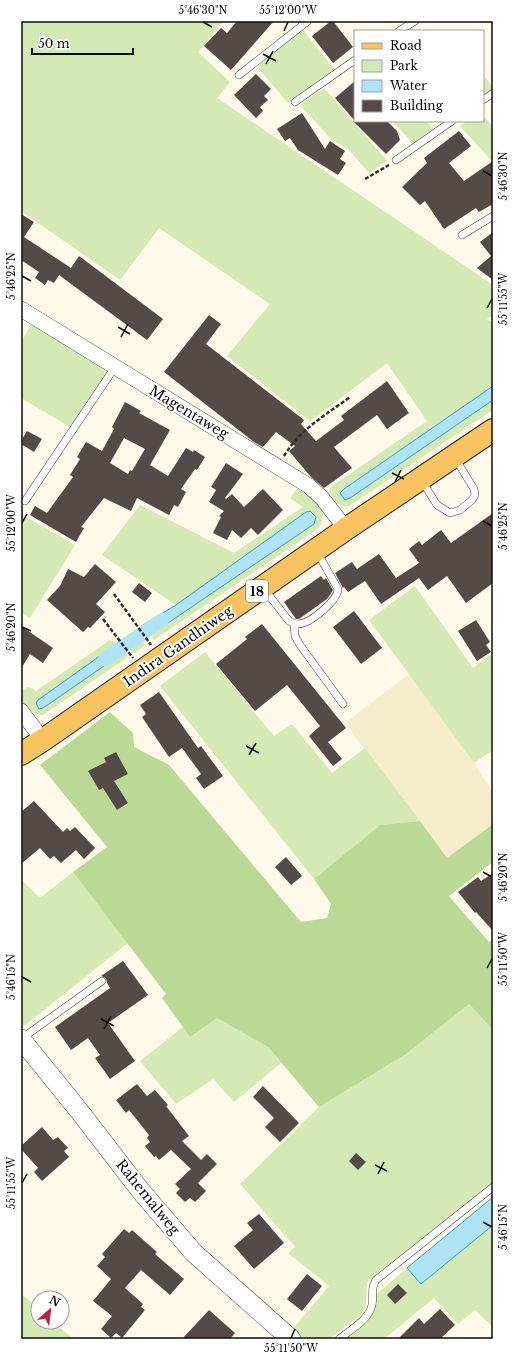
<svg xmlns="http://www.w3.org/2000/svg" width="514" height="1360" viewBox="0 0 514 1360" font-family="'Libre Baskerville',serif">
	<rect width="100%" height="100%" fill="#fff9ea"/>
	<path fill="#f4eccb" d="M409 674 474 763 493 793V824L447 858 345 723Z"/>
	<path fill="#d5e9b4" d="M21 21H224L198 52 230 82 217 98 493 285V315L487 319 493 323V386L344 489 341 493 350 498 493 400V410L349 506C338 507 333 500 329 490L332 486 427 421 387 363 310 421 227 356 270 304 159 228 120 280 21 211Z
		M303 30 334 69 288 103 258 68 267 55Z
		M483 75 493 86V88L483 95Z
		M324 88 387 161 369 173 349 150 331 139 300 105Z
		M483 115 493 127V158L491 160 460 126 467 121H483Z
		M392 121H426L433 129 413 143Z
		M32 323 103 367C105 372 105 375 102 381L70 427 21 398V342Z
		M298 487C313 498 331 507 319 528L154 640 150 634 168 623 244 558 176 605 102 555 140 505 234 553 303 507 290 498Z
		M21 514 75 545 30 618 21 612Z
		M415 586 473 668 493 652V750L474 763 369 620Z
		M110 640 116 643 118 645 114 646 43 708 123 653H126L128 657 43 715H37L21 703V691L27 687 32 688 36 691Z
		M142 640 146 644 135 653 132 652 129 647 132 648Z
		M205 652 274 736 292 724 332 773 365 748 420 821 380 825 314 879 160 686Z
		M73 872 128 943 24 1026 21 1022V879L40 898Z
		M469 1004 493 1030V1181L367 1282 366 1305 361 1315 329 1339H304L293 1329 329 1286 288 1253 295 1247 240 1184 319 1107 406 1054Z
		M217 1018 268 1047 281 1063 234 1102 213 1079 176 1104 140 1061 183 1027 190 1036Z
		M493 1225V1327L475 1310 458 1324 434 1298 384 1339H344L364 1324 372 1314 377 1294 407 1268 421 1284Z
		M21 1294 38 1307V1322H53L74 1339H21Z"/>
	<path fill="#bad994" d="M110 712 133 733 134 747 169 765 301 922 327 918 331 904 314 879 380 825 420 821 447 858 493 824V862L449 896 489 942 493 940V1030L469 1004 406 1054 319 1107 268 1047 217 1018 190 1037 162 998 166 994 73 872 107 847 40 765Z"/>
	<path fill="#afe3f6" stroke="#36a1cd" d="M493 386V400L350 498 345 500 340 493 344 489Z
		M310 511 316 517 314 524 168 623 150 634 143 625 176 605 306 512Z
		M136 630 142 640 132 648 129 647 124 640Z
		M118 645 123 653 120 655 43 708 39 709 36 703 38 700 114 646Z
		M493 1197V1225L421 1284 407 1268Z"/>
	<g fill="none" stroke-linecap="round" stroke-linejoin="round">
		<path stroke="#afe3f6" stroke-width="14" d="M105 659 162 620"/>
	</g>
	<path fill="#544b48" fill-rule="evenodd" d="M237 21H274L231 70 204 46 221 28 227 33Z
		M331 21H333L353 47 333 63 312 36Z
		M256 74 271 89 264 96 268 100 260 107 263 111 256 118 234 95Z
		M355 81V121L335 98Z
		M302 113 325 149 330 141 345 151 340 159 346 163 338 175 298 150 290 138 285 141 277 129Z
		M353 121H387L397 131 400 140 386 154Z
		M459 131 471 146 449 163 464 181 493 161V204L479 212 476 208 444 229 425 201 420 205 402 187 427 163 424 158Z
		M21 214 34 222 24 237 71 268 79 256 163 319 147 340 59 275 54 283 48 280 45 285 35 278 39 272 21 260Z
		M493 232V280L477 268 491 256 480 242Z
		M209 315 221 324 206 344 304 420 301 424 316 441 344 420 341 416 387 381 409 413 387 429 377 415 334 447 352 468 324 488 311 477 289 451 295 446 276 432 263 447 254 442 164 372Z
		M125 402 141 411 139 413 170 430 150 465 168 476 186 448 193 452 194 450 205 457 197 470 195 469 181 489 186 492 178 507 174 505 169 515 137 498 131 511 104 498 81 527 84 528 76 542 30 515 35 506 47 513 73 477 70 475 80 459 77 457 86 442 102 451 114 429 112 427ZM124 438 145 449 132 471 130 470 128 474 110 463Z
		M27 431 42 439 34 452 21 444V441Z
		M226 463 243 474 225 498 226 499 232 494 244 507 263 489 283 510 258 535 251 528 241 538 232 530 227 540 213 533 221 517 219 516 224 511 209 502 216 490 211 487Z
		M493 513V583L466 603 447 576 428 590 419 578 381 604 365 581 348 592 344 587 343 588 335 573 352 562 357 569 379 554 396 578 419 563 409 549 419 541 422 545 441 530 451 543Z
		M95 564 116 582 96 604 105 612 90 628 88 627 83 632 47 600 60 586 68 569 84 577Z
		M321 576 324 580 326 578 333 590 332 592 327 599 299 619H296L284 602Z
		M139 583 152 593 145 602 132 592Z
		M354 611 382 648 361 664 333 627Z
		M476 620 490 642 486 645 491 652 477 661 458 631Z
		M262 624 346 728 328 742 342 759 333 766 309 736 320 726 287 685 255 711 216 664 247 639 245 637Z
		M21 626 53 648 43 663 30 654 21 669Z
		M159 692 198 748 201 746 223 776 204 789 196 778 201 774 182 748 169 757 142 717 146 714 140 705Z
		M116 752 128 774 114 781 128 803 117 810 103 788 99 790 88 771 106 762 104 758Z
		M34 801 63 832 67 828 70 831 75 827 95 848 84 859 76 850 61 863 54 856 50 859 40 848 21 864V812Z
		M286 857 302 876 291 885 275 867Z
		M493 873V931L476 912 475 913 458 892 478 877 481 881Z
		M123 961 148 995 108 1023 135 1061 110 1079 95 1058 100 1055 88 1038 71 1050 55 1027 110 988 107 983 106 978 101 976Z
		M137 1084 147 1096 155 1090 168 1105 166 1106 189 1136 182 1141 201 1160 207 1154 217 1164 198 1183 206 1191 195 1202 190 1198 185 1202 176 1193 180 1189 175 1184 191 1169 171 1150 159 1160 156 1156 154 1157 145 1146 150 1142 147 1138 149 1135 129 1110 126 1113 116 1100Z
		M263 1086 299 1123 280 1142 265 1127 274 1118 253 1097Z
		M42 1127 53 1140 58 1137 68 1148 64 1151 69 1157 42 1181 34 1172 38 1168 21 1149V1146Z
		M356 1153 366 1162 358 1170 349 1161Z
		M259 1214 284 1243 254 1269 234 1246 253 1230 247 1223Z
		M124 1229 129 1233 132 1230 157 1252 155 1254 184 1279 170 1295 141 1270 125 1288 143 1304 141 1307 145 1310 122 1338 116 1333 111 1338 101 1329 112 1316 93 1301 111 1279 97 1266 105 1257 102 1254Z
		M307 1274 322 1286 302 1311 287 1299Z
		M398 1284 407 1293 395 1304 387 1295Z
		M440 1309 455 1325 440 1339H398L419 1318 424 1324Z
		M209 1310 235 1333 230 1339H182Z"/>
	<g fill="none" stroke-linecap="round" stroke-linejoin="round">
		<g stroke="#3f3f3f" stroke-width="8">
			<path id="service" d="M399 31 415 21
				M239 75 308 21
				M483 100 493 93
				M295 102 355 60
				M396 160 452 121
				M462 235 493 216
				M422 481 437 505 450 513 460 510 472 500 475 495 474 489 455 458
				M25 501 115 367
				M264 589 289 621C292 623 294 624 298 624 310 624 338 600 338 589L317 552
				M294 624 295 636 300 645 343 704
				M21 1039 102 981
				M339 1339C350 1330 369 1320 372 1305 374 1295 370 1289 376 1280L493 1187"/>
		</g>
		<g stroke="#3f3f3f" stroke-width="16">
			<path id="minor" d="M21 309 309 486 322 498 346 529
				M21 711 43 740"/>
		</g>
		<g stroke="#3f3f3f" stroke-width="20">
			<path id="tertiary" d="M21 1039 80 1112 140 1190 194 1253 291 1339"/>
		</g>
		<g stroke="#1d1d1d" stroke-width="24">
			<path id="primary" d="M21 754 43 740 346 529 493 430"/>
		</g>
		<path stroke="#2e2e2e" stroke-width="2.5" stroke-dasharray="4 2" stroke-linecap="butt" d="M365 179 389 165
			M284 456C300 429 326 415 350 397
			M114 594 151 645
			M103 619 133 658"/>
		<use href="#service" stroke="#fff" stroke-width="7"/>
		<use href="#minor" stroke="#fff" stroke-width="15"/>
		<use href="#tertiary" stroke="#fff" stroke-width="19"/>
		<use href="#primary" stroke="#f9c460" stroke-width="22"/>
	</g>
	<path fill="none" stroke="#0c0c0c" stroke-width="1.5" d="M203 22 212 27M284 31 288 22M263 54 276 61M266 64 273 51M483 171 492 176M22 276 31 281M487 308 492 299M118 327 130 334M121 337 128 324M392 473 404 479M395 482 401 470M483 521 492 526M22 523 27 514M22 627 31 631M246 746 259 753M249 755 256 743M483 872 492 877M487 968 492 959M22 977 31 982M101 1019 114 1026M104 1029 111 1016M375 1165 387 1171M378 1174 384 1162M22 1183 27 1174M483 1222 492 1227M291 1338 295 1329"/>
	<g text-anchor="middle" stroke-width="4" stroke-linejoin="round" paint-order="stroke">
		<rect fill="#fff" stroke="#555" stroke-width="1" x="246" y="580" width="22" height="22" rx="3"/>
		<g font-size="13" font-weight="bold" fill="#0c0c0c">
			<text x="257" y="596">18</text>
		</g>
		<g font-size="14" fill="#0c0c0c" stroke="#fff">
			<text transform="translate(189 412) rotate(31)" y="5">Magentaweg</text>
			<text transform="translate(178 646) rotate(-35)" y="5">Indira Gandhiweg</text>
			<text transform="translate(148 1197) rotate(51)" y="5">Rahemalweg</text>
		</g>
	</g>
	<rect width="514" height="1360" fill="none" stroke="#ffffff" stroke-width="44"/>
	<rect x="354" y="30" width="130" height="92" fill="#ffffff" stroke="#9e9e9e"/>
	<rect x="362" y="43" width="20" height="6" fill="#f9c460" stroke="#9e9e9e"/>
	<text x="390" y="50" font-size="12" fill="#0c0c0c">Road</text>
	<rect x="362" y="60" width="20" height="12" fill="#d5e9b4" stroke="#9e9e9e"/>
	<text x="390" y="70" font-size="12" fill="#0c0c0c">Park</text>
	<rect x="362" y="80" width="20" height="12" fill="#afe3f6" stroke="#9e9e9e"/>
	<text x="390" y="90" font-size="12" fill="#0c0c0c">Water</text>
	<rect x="362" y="100" width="20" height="12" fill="#544b48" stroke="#9e9e9e"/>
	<text x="390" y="110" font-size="12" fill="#0c0c0c">Building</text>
	<g transform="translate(50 1310) rotate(28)"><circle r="19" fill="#ffffff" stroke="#9e9e9e"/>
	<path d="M0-3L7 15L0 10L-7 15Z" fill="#bb243b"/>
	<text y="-6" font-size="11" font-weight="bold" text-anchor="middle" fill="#0c0c0c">N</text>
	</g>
	<path d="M32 48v6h101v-6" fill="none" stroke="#0c0c0c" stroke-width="2"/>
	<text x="38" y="48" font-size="12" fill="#0c0c0c" stroke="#ffffff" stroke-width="3" paint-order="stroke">50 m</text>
	<rect x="22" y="22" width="470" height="1316" fill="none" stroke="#0c0c0c" stroke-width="1.5"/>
	<g font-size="10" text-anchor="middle" fill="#0c0c0c">
		<text x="203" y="14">5°46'30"N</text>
		<text x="288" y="14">55°12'00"W</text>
		<text transform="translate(503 176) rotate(-90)" y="4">5°46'30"N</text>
		<text transform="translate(11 276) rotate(-90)" y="4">5°46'25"N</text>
		<text transform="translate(503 299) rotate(-90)" y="4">55°11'55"W</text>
		<text transform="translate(11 523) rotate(-90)" y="4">55°12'00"W</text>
		<text transform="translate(503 526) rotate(-90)" y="4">5°46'25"N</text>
		<text transform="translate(11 627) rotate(-90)" y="4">5°46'20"N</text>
		<text transform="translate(503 877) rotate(-90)" y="4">5°46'20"N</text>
		<text transform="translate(503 959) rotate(-90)" y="4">55°11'50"W</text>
		<text transform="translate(11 977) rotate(-90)" y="4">5°46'15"N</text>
		<text transform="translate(11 1183) rotate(-90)" y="4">55°11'55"W</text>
		<text transform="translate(503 1227) rotate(-90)" y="4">5°46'15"N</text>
		<text x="291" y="1352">55°11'50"W</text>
	</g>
</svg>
